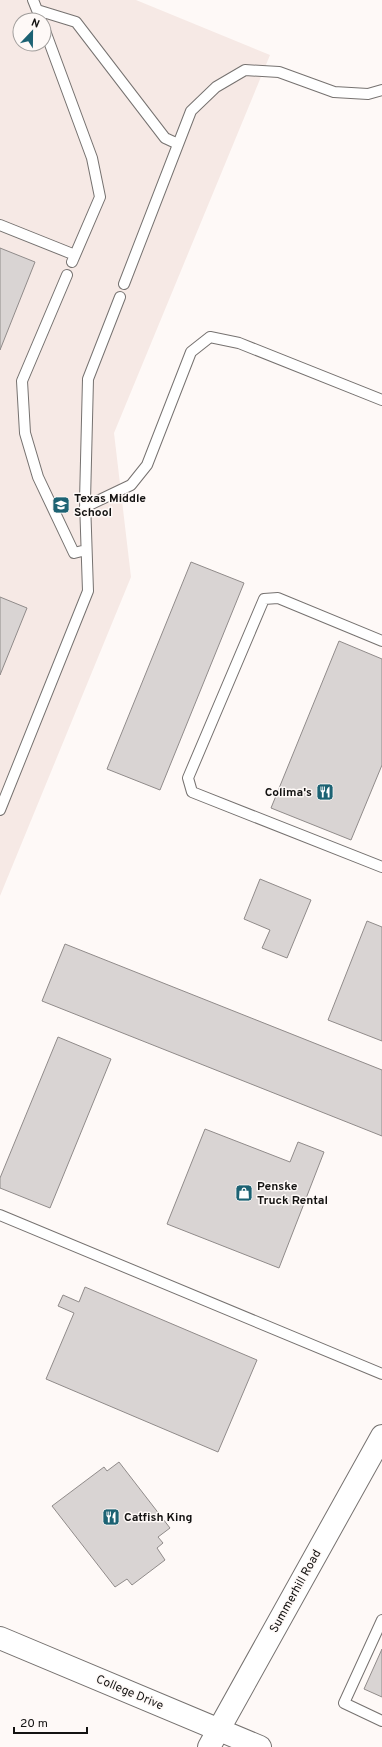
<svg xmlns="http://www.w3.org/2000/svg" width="382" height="1747" viewBox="0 0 382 1747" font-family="Overpass,sans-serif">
	<rect width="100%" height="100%" fill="#fef9f7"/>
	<path fill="#f6e9e5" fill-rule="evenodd" d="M0 0H136L270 55 114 433 131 577 0 896ZM20 20H44V44H20Z"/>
	<path fill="#d9d4d3" stroke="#908b8a" d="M0 248 35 262 0 350Z
		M191 562 244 583 160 790 107 769Z
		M0 597 27 608 0 675Z
		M339 641 382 659V765L351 840 271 808Z
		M260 879 311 900 287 958 262 948 270 930 244 919Z
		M367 921 382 927V1041L328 1020Z
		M65 944 382 1070V1136L42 1001Z
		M58 1037 111 1059 50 1208 0 1188V1178Z
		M205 1129 290 1162 298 1142 324 1152 279 1268 167 1224Z
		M85 1287 257 1360 218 1452 46 1379 74 1313 58 1306 63 1295 79 1302Z
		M119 1462 170 1528 158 1537 163 1543 157 1548 165 1560 132 1585 127 1579 115 1587 52 1506 104 1467 107 1471Z
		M382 1649V1697L364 1689Z"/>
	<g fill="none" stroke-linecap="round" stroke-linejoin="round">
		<g stroke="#767270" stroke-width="12">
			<path id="service" d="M33 0 41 20
				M37 10 76 22 165 138 178 144
				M44 28 92 158 100 197 72 262
				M0 225 75 255
				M67 275 22 381 25 433 38 477 74 553 86 550
				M124 284 191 111 216 87 245 70 279 72 334 92 368 94 382 90
				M85 507 131 485 147 465 191 352 210 337 239 343 382 400
				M382 641 278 598 264 599 188 778 192 792 382 867
				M0 810 88 591 85 501 88 379 120 297
				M0 1215 382 1374
				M382 1620 344 1703 382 1721"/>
		</g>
		<g stroke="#767270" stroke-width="24">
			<path id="tertiary" d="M0 1638 260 1747"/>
		</g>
		<g stroke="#767270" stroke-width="24">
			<path id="primary" d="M209 1747 382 1436"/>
		</g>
		<use href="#service" stroke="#fff" stroke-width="10"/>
		<use href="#tertiary" stroke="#fff" stroke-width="22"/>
		<use href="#primary" stroke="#fff" stroke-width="22"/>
	</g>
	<defs>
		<g id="school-square" transform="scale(0.9)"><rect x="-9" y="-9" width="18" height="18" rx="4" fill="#1c6273" stroke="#fef9f7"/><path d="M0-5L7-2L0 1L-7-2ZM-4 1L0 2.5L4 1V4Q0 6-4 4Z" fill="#fff"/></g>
		<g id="restaurant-square" transform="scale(0.9)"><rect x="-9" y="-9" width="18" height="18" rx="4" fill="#1c6273" stroke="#fef9f7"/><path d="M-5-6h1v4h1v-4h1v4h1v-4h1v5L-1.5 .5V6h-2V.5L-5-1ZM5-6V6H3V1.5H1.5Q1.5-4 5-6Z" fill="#fff"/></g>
		<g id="shop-square" transform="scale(0.9)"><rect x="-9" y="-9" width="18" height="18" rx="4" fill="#1c6273" stroke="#fef9f7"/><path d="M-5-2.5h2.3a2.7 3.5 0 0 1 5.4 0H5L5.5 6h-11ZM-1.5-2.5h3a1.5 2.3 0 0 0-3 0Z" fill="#fff"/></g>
	</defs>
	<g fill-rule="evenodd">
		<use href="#school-square" x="61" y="505"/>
		<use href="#restaurant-square" x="325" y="792"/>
		<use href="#shop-square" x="244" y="1193"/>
		<use href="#restaurant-square" x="111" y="1517"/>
	</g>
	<g text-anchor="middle" stroke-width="3" stroke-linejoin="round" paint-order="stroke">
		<g font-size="12" font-weight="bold" fill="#131211" stroke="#fef9f7" text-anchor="start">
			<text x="74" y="502">Texas Middle<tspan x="74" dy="14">School</tspan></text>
			<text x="312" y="796" text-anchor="end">Colima's</text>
			<text x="257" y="1190">Penske<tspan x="257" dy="14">Truck Rental</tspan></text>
			<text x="124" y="1521">Catfish King</text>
		</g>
		<g font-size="12" fill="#131211" stroke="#fef9f7">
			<text transform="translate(295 1591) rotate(-61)" y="4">Summerhill Road</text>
			<text transform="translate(130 1692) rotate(23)" y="4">College Drive</text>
		</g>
	</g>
	<g transform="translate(32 32) rotate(22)"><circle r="19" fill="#fef9f7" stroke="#a09d9b"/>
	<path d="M0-3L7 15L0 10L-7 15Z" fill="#1c6273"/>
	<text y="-6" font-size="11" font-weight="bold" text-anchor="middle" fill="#131211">N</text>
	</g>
	<path d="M14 1727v6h73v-6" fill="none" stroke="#131211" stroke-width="2"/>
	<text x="20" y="1727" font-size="12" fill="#131211" stroke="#fef9f7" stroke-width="3" paint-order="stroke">20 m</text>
</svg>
